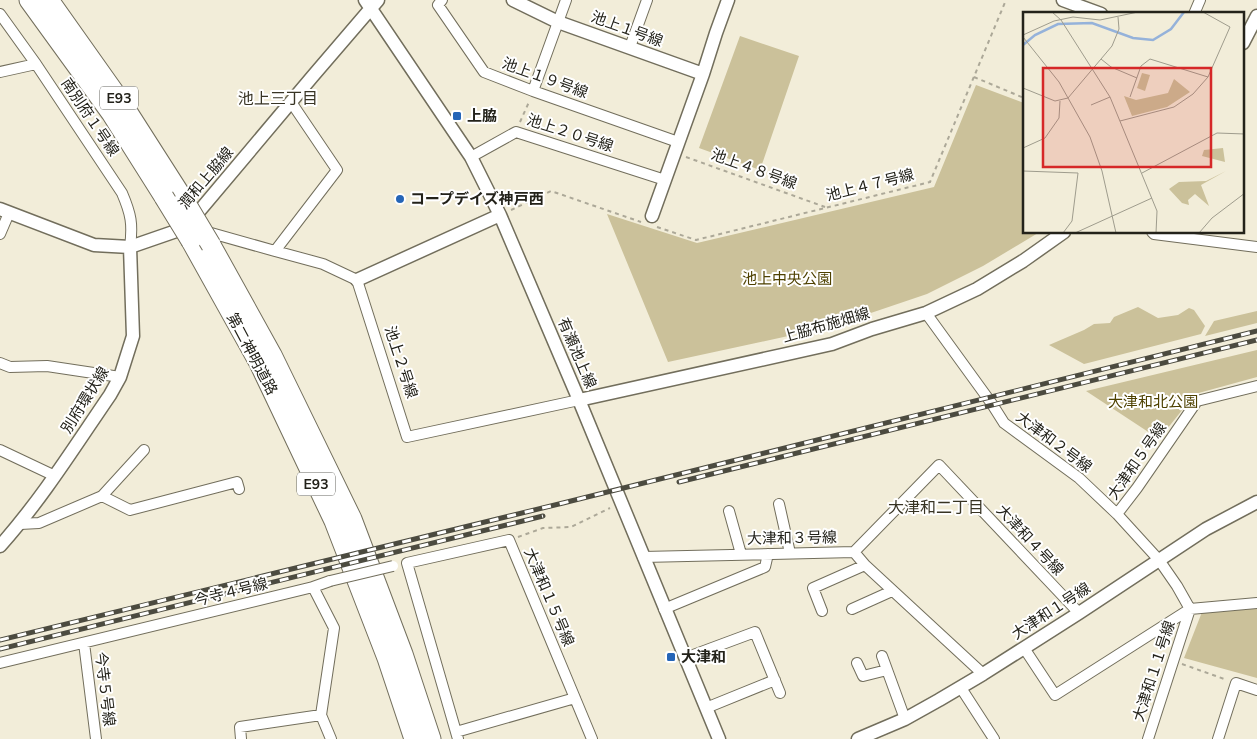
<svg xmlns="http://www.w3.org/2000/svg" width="1257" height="739" viewBox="0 0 1257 739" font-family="'Nunito Sans','Noto Sans JP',sans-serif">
	<rect width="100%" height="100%" fill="#f2edd9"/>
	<path fill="#cbc19a" d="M740 36 799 56 760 170 699 148Z
		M976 85 1024 103V232L1038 233 983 266 927 294 859 317 802 333 668 362 607 214 697 243 934 187Z
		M1138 307 1158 318 1178 315 1189 308 1194 310 1205 326 1201 334 1084 364 1049 345 1084 330 1094 324 1110 323 1114 317Z
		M1257 311V323L1205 336 1214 321Z
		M1257 350V377L1195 394 1159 439 1086 391Z
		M1257 607V678L1184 658 1202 612Z"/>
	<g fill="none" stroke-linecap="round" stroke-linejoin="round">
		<g stroke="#726e5c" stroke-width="12">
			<path id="minor" d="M442 0 438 5 484 72 533 91 678 142
				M0 14 36 64 122 193C131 214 133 224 130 247
				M1194 14 1200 0
				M630 47 647 0
				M0 72 36 64
				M533 91 566 0
				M291 102 337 170 275 251 323 264 357 280 407 437 579 400
				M471 157 516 132 665 180
				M204 231 275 251
				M1152 232 1154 234 1257 247
				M0 234 9 213
				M926 313 992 404 1004 423 1079 478 1117 514 1159 560 1177 586 1190 609 1148 739
				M0 363 10 367 47 366 120 377
				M0 450 55 476
				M102 496 130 510 237 482 239 489
				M779 504 790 553
				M729 511 741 554
				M1117 514 1137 488 1197 401 1257 386
				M20 524 39 523 102 496 144 450
				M854 552 939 465 1079 613
				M643 557 854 552 865 565 983 674
				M313 587 330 581
				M664 609 765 567 768 554
				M852 609 892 591
				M822 611 813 588 865 565
				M84 643 96 739
				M1024 648 1055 695 1190 609 1257 603
				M882 656 905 719
				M685 658 755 632 780 693
				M0 663 313 587 334 628 321 715 331 739
				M857 663 863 676 887 670
				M961 688 994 739
				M706 708 775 680
				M456 732 575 698
				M241 739 240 727 321 715
				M458 739 407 563 509 540 592 739
				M1218 739 1236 683 1257 690"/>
		</g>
		<g stroke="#726e5c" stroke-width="15">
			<path id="tertiary" d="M365 0 471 157 500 215 579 400 719 739
				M513 0 558 22 703 74
				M1063 0 1101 14
				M1243 43 1257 16
				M0 209 94 245 130 247 185 228 312 77 378 0
				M652 216 703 74 716 33 728 0
				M357 280 500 215
				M579 400 832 344 872 329 926 313 977 289 1023 261 1064 232
				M0 546C42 499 75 446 110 395L120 377 133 336 130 247
				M858 739 905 719 939 700 983 674 1079 613 1206 529 1257 502"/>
		</g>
		<g stroke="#726e5c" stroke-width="21">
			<path id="motorway" d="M29 0 111 113 164 197
				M49 0 122 103 184 200
				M191 241 259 363 334 521 387 658 414 739
				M211 245 272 355 352 519 403 654 431 739"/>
		</g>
		<path stroke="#aca898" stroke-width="2" stroke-dasharray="4 4" stroke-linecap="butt" d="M974 77 1024 98
			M520 122 529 102
			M686 157 825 207
			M511 210 551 191 641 222
			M657 227 696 240 930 182 1006 0
			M518 537 543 528 571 527 610 508
			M1182 664 1227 680"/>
		<use href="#minor" stroke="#fff" stroke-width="10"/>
		<use href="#tertiary" stroke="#fff" stroke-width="12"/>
		<use href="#motorway" stroke="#fff" stroke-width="19"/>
		<g stroke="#4c4b40" stroke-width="5">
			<path id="rail" d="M679 482 1257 340
				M0 640 563 503 1257 331
				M0 649 543 516"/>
		</g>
		<use href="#rail" stroke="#fff" stroke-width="3" stroke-dasharray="9" stroke-linecap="butt"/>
		<g stroke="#726e5c" stroke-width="12" stroke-linecap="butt">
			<path id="minor-bridge" d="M330 581 393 566"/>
		</g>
		<g stroke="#726e5c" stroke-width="21" stroke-linecap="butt">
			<path id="motorway-bridge" d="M164 197 191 241
				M184 200 211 245"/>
		</g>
		<use href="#minor-bridge" stroke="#fff" stroke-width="10"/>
		<use href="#motorway-bridge" stroke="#fff" stroke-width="19"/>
	</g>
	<g fill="#2565b7" stroke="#fff" stroke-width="2">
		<rect x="452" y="111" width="10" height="10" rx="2.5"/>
		<circle cx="400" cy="199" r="5"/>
		<rect x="666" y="652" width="10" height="10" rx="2.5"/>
	</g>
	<g text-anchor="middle" stroke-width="4" stroke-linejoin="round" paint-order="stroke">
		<g fill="#fff" stroke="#65645f" stroke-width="1">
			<rect x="100" y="86.5" width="38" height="23" rx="4"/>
			<rect x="297" y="472.5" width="38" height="23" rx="4"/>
		</g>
		<g font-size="14" font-weight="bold" fill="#23221a">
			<text x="119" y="103">E93</text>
			<text x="316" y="489">E93</text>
		</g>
		<g font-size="15" fill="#23221a" stroke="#fff">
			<text transform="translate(627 29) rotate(20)" y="5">池上１号線</text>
			<text transform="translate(545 78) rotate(20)" y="5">池上１９号線</text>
			<text transform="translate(90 117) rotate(56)" y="5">南別府１号線</text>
			<text transform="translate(570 133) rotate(18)" y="5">池上２０号線</text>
			<text transform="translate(754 169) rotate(20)" y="5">池上４８号線</text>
			<text transform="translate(206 178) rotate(-50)" y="5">潤和上脇線</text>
			<text transform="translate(870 185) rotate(-14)" y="5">池上４７号線</text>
			<text transform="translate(826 325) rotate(-16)" y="5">上脇布施畑線</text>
			<text transform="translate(577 353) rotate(67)" y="5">有瀬池上線</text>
			<text transform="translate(252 354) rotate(62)" y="5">第二神明道路</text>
			<text transform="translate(401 362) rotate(72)" y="5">池上２号線</text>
			<text transform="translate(85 400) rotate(-58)" y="5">別府環状線</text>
			<text transform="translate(1054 442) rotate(37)" y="5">大津和２号線</text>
			<text transform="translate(1137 461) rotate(-55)" y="5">大津和５号線</text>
			<text transform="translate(792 538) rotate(-1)" y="5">大津和３号線</text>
			<text transform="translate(1030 540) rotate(47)" y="5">大津和４号線</text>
			<text transform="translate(231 592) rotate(-14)" y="5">今寺４号線</text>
			<text transform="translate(549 597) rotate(67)" y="5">大津和１５号線</text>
			<text transform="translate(1051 611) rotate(-33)" y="5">大津和１号線</text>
			<text transform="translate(1154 671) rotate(-72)" y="5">大津和１１号線</text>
			<text transform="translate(105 689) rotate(83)" y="5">今寺５号線</text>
		</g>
		<g font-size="15" font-weight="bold" fill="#23221a" stroke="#fff" text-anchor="start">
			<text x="467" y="121">上脇</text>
			<text x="410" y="204">コープデイズ神戸西</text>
			<text x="681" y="662">大津和</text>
		</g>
		<g font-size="15" fill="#4e4100" stroke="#fff">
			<text x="787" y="284">池上中央公園</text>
			<text x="1153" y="407">大津和北公園</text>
		</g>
		<g font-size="16" fill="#383424" stroke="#fff">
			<text x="278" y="104">池上三丁目</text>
			<text x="936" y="513">大津和二丁目</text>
		</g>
	</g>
	<g transform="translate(1023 12)">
		<rect width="221" height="221" fill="#f2edd9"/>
		<path d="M119 61 127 63 122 79 114 76ZM151 67 167 80 144 95 109 104 101 84 113 88 145 81ZM200 136 202 150 179 144 181 138ZM203 159 178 173 186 194 172 182 165 188 166 193 159 191 146 177 156 170 183 169Z" fill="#cbc19a"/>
		<path fill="none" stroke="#95b2da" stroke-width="2.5" d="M0 33 12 23 35 12 69 11 110 26 130 28 148 17 161 0"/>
		<path fill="none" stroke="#9f9c8d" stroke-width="1" d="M29 0 38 8 87 85 134 199 133 221M0 23 31 9 50 5 77 8 115 0M0 25 36 70 67 125 79 159 93 221M78 47 88 55 114 66M0 76 32 89 45 86 89 34 96 17 95 5M107 85 118 54 127 47 185 65M68 93 87 85M97 109 151 95 170 82 185 65 207 15 180 0M0 136 22 126 36 106 37 89M0 159 55 161 49 209 40 221M119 161 194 121 222 122M52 221 129 186M176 221 189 206 222 181"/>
		<path fill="#d62828" fill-opacity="0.15" stroke="#d62828" stroke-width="2.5" d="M20 56H188V155H20Z"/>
		<rect width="221" height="221" fill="none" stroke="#23221a" stroke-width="2.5"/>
	</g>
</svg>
